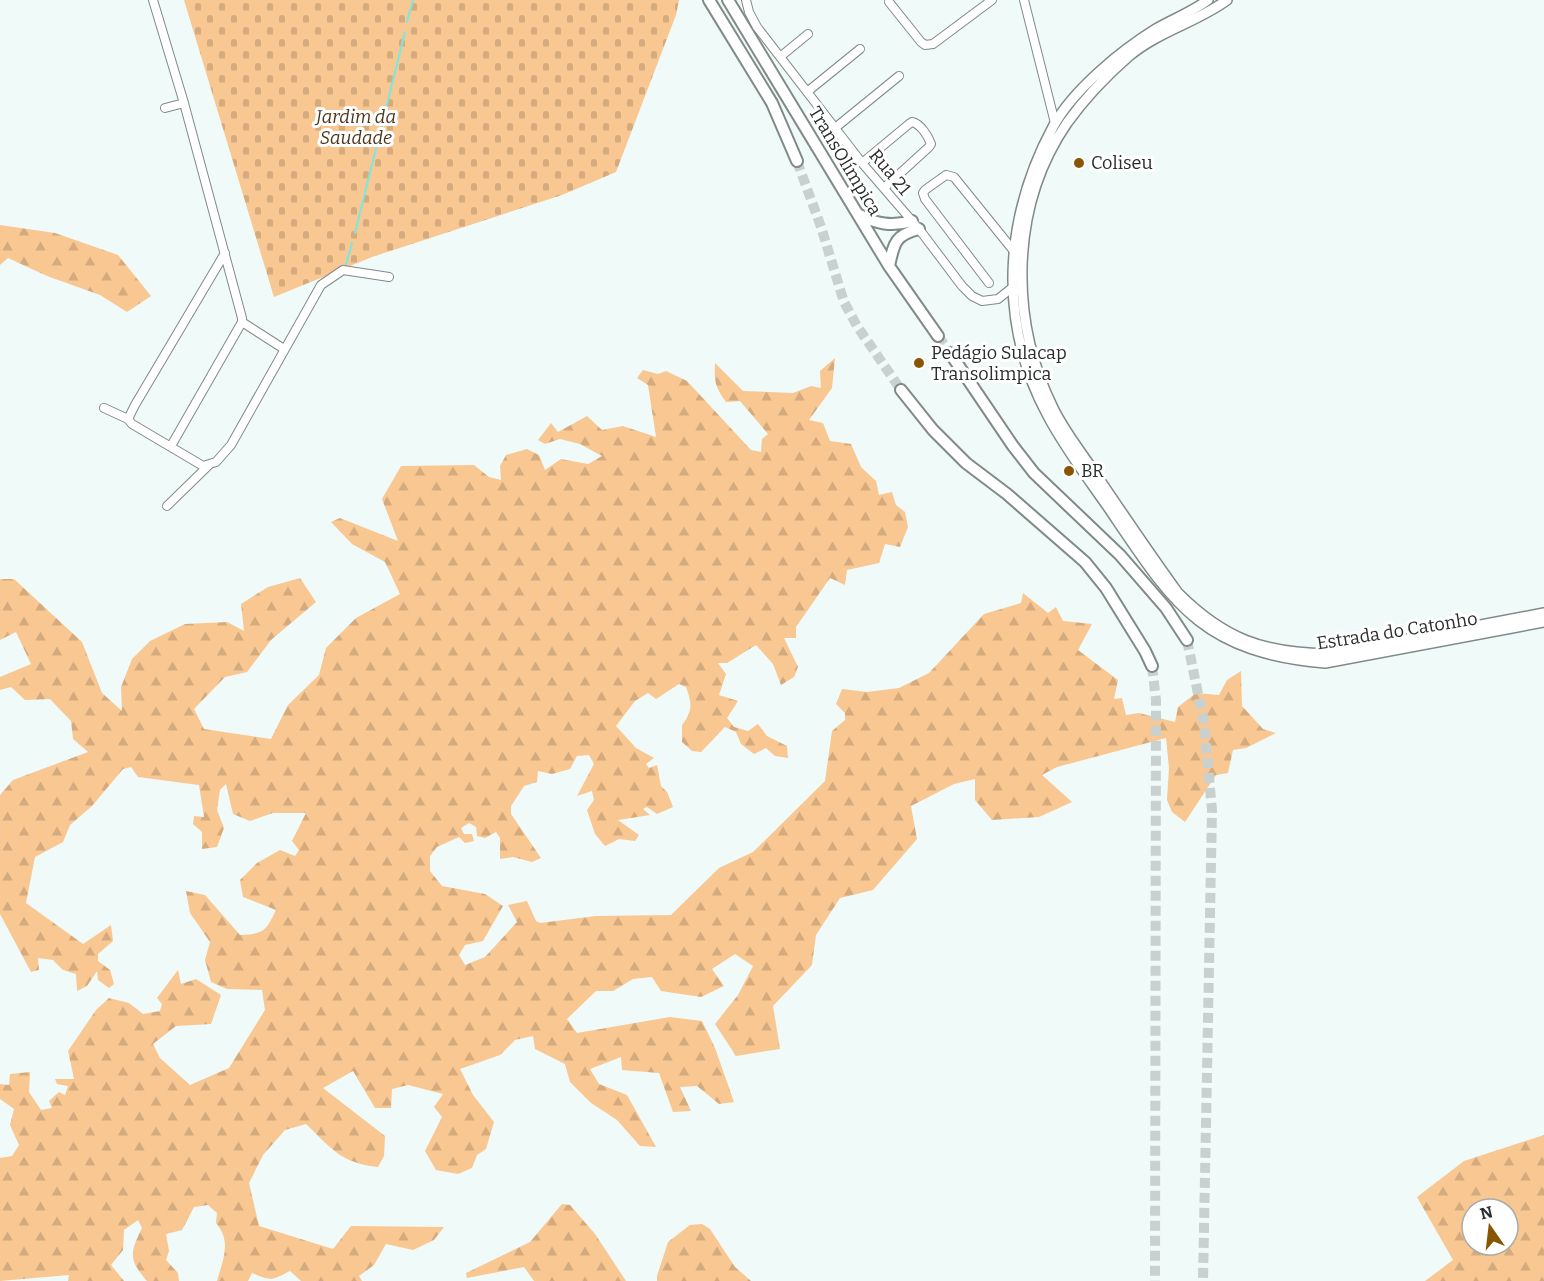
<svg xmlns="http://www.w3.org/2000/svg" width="1544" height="1281" viewBox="0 0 1544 1281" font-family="Bitter,serif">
	<defs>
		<pattern id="forest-firs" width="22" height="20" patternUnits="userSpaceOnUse" patternTransform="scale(1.5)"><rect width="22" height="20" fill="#f8c792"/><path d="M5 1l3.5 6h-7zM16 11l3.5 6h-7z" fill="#d5ab7e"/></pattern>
		<pattern id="cemetery-stones" width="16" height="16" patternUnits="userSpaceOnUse" patternTransform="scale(1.5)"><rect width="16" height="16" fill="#f8c792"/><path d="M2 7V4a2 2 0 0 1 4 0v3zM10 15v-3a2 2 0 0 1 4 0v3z" fill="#d5ab7e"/></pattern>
	</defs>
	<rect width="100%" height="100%" fill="#f0faf9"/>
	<path fill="url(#forest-firs)" fill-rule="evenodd" d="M0 225 55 233 118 255 151 296 127 312 100 295 47 276 8 258 0 265Z
		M835 358 832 388 809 420 823 423 830 441 851 444 861 467 876 481 879 495 892 492 896 505 905 512 908 527 900 547 885 544 879 563 847 570 845 585 830 578 796 627V638H784L798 667 794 677 781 685 773 664 756 645 727 663H718L726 674 719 695 738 701 727 718 734 727 748 731 758 724 767 736 787 746 788 758 775 756 766 748 754 754 741 744 736 732 725 727 701 752 692 751 682 742V725C693 711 692 703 686 687L679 684 656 699 648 693 635 701 616 726 636 748 654 758 646 764 649 768 657 765 661 786 667 792 673 807 657 814 647 807 643 809 650 815 618 820 639 835 635 841 619 839 605 846 595 834 587 810 594 800 592 791 577 796 594 764 589 755 577 756 570 769 552 774 538 771 537 782 524 786 511 806V814L541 858 532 862 513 857 500 859V838L496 832 485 838 477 836 476 827 469 823 461 828 464 834H472L474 841 465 843 459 837 437 847 430 856V871L442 886 485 894 503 906 483 941 465 945 459 955 465 965 485 957 517 922 508 905 527 901 536 921 540 923 596 916 671 915 719 868 753 852 825 781 832 731 845 720V713L836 704 842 689 867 692 899 688 929 673 984 614 1021 603 1023 593 1048 613 1056 607 1063 621 1092 624 1078 650 1118 680 1114 699 1122 698 1126 715 1139 713 1175 722 1178 707 1196 693 1219 695 1227 680 1241 671 1242 706 1263 729 1276 733 1246 748 1233 750 1228 773 1216 775 1185 822 1172 812 1167 800 1169 768 1166 738 1057 767 1042 775 1072 802 1039 817 992 820 975 800V779L954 784 911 806 917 839 873 890 840 898 816 935 812 965 773 1006 780 1049 736 1056 715 1024 738 995 753 966 735 954 712 969 724 986 701 997 661 991 652 977 633 979 613 991H596L567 1019 577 1033 670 1017 702 1021 715 1048 734 1102 719 1104 697 1086 680 1087 691 1111 673 1112 659 1073 622 1070 621 1057 590 1069 599 1084 627 1095 656 1147 640 1146 617 1120 591 1103 570 1082 565 1064 535 1049 533 1036 515 1040 500 1055 460 1069 473 1095 494 1122 486 1149 477 1155 472 1168 458 1174 436 1170 425 1151 442 1117 434 1107 443 1094 408 1085 392 1089 391 1108H375L353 1071 323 1088 385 1136 384 1156 378 1167C341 1163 332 1149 306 1124L285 1130 263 1155 249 1183 259 1226 333 1249 351 1226 444 1227 434 1240 413 1250 386 1244 374 1265 359 1276 362 1281H301L290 1271C271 1281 271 1281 252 1273L248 1281H217C223 1259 232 1242 216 1223L217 1213 208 1205 194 1207 182 1230 166 1234 169 1251 166 1260 178 1273 179 1281H147C128 1259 130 1253 142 1228L138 1220 124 1230 123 1250 111 1265 124 1281H68L69 1275 0 1281V1158L12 1156 19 1145 10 1125 14 1109 0 1099V1084L9 1085 10 1074 30 1072 29 1092 41 1110 52 1108 49 1101 59 1092 65 1095 68 1086 57 1084 55 1079H74L68 1051 96 1010 109 998 129 1003 143 1014 160 1011 162 1004 157 998 178 970 181 984 196 979 221 995 211 1024 176 1026 153 1044 160 1058 190 1085 229 1068 265 1010 262 990 227 989 211 982 205 960 210 942 190 913 186 891 205 895 240 935C264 934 266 931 276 910L243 897 240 880 257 863 280 850 295 856 299 850 292 841 306 813H273L250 821 233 814 226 784 220 790 217 810 224 828 217 847 202 849V832L193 824 194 816 204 817 199 785 138 777 131 767 123 769 92 806 70 825 63 842 35 857 26 903 83 944 111 925 113 941 98 954V961L110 970 114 984 109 988 98 980 97 971 87 986 77 991 76 974 63 970 53 960 38 958 39 970 31 972 0 914V795L13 780 88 752 73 739 71 721 50 699 25 700 11 687 0 690V677L31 664 16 632 0 640V579H14L82 642 102 693 122 711 121 687 132 659 150 641 185 624 227 622 244 631 241 604 268 587 300 578 316 602 271 640 247 672 225 677 194 709 204 729 271 739 288 705 319 675 326 648 356 618 400 594 385 562 352 544 331 522 340 518 398 541 382 499 401 466 474 465 489 477 501 480 500 466 506 455 527 449 539 455 545 470 561 459 588 464 602 456 580 444 560 439 545 444 538 440 551 423 558 432 587 416 602 430 623 426 656 437 648 385 637 378 643 370 658 374 666 371 687 381 751 450 761 452 762 439 768 434 740 401 726 402C715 387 714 381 715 363L743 391 793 393 811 386 821 388 820 371Z
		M1544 1135V1281H1425L1453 1260 1417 1197 1464 1161ZM1472 1209H1508V1245H1472Z
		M562 1204 570 1205 595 1234 626 1281H534L524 1267 467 1278 466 1273 530 1242Z
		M702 1224 710 1229 735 1267 751 1281H657V1276L668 1242 690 1225Z"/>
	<path fill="url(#cemetery-stones)" d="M184 0H679L676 15 616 172 562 195 372 257 274 297Z"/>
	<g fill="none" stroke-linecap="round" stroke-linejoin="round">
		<path stroke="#79e8e1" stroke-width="2" d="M407 22 413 0
			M355 233 405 32
			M345 268 352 243"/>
		<path stroke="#c8d1d0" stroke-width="10" stroke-dasharray="10 5" stroke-linecap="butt" d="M797 161 821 227 844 302 857 326 901 390
			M938 336 950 353
			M1187 640 1204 723 1212 810 1203 1281
			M1152 666 1156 700 1155 1281"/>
		<g stroke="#808a89" stroke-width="10">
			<path id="minor" d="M153 0 184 103 242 318V322L171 446
				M746 0 749 12 757 27 862 163 919 229 962 286 972 296 982 301 998 299 1013 287
				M1024 0 1055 123
				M889 2 921 42 925 45 933 44 992 0
				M780 57 808 34
				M807 92 860 49
				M165 108 184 103
				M835 128 899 76
				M862 163 909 124 912 122C921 124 928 136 931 144L929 147 884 188
				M225 253 135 405 128 419 132 424 203 466 216 462 231 445 321 285 343 270 389 277
				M989 283 925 199 923 193 925 190 946 175 954 177 1013 250
				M242 322 284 349
				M104 408 128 419
				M167 506 209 465"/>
		</g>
		<g stroke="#808a89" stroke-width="12">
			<path id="major" d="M1208 0C1192 12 1173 19 1156 29 1122 50 1074 89 1054 125 1004 217 997 322 1048 416 1065 448 1087 477 1108 507 1173 603 1200 652 1325 663L1544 622
				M1227 0C1197 22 1159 31 1129 56 1106 76 1085 98 1067 123 1010 206 1009 319 1053 408 1064 431 1081 452 1095 473 1122 513 1149 553 1178 593 1224 639 1263 653 1328 654L1544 613"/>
		</g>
		<g stroke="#808a89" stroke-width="14">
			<path id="highway" d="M709 0 772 103 797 161
				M728 0 889 266 938 336
				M858 214C876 224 892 227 912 221
				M889 266C894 243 895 235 919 229
				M950 353 1013 446 1034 473 1120 555 1166 608 1187 640
				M901 390 933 430 966 463 1007 494 1085 562 1106 588 1145 651 1152 666"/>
		</g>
		<use href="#minor" stroke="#fff" stroke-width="8"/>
		<use href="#major" stroke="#fff" stroke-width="9"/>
		<use href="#highway" stroke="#fff" stroke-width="10"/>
	</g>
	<g fill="#8a5502" stroke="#fff" stroke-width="2">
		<circle cx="1079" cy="163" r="6"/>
		<circle cx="919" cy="363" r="6"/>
		<circle cx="1069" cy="471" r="6"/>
	</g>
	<g text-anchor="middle" stroke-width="6" stroke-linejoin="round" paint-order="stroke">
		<g font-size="18" font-style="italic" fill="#4c351a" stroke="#fff">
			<text x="356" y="123">Jardim da<tspan x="356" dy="21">Saudade</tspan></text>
		</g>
		<g font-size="18" fill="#292d2c" stroke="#fff">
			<text transform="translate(845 161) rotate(59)" y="6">TransOlímpica</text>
			<text transform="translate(890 172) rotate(50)" y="6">Rua 21</text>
			<text transform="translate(1397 631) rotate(-9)" y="6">Estrada do Catonho</text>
		</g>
		<g font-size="18" fill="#292d2c" stroke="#fff" text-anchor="start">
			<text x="1091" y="169">Coliseu</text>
			<text x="931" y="359">Pedágio Sulacap<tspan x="931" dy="21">Transolimpica</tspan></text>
			<text x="1081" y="477">BR</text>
		</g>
	</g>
	<g transform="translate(1490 1227) rotate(346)"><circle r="28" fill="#ffffff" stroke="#a9abab" stroke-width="1.5"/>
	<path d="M0-4.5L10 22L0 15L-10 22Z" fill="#8a5502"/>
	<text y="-9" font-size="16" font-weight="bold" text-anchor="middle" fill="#292d2c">N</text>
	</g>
</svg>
